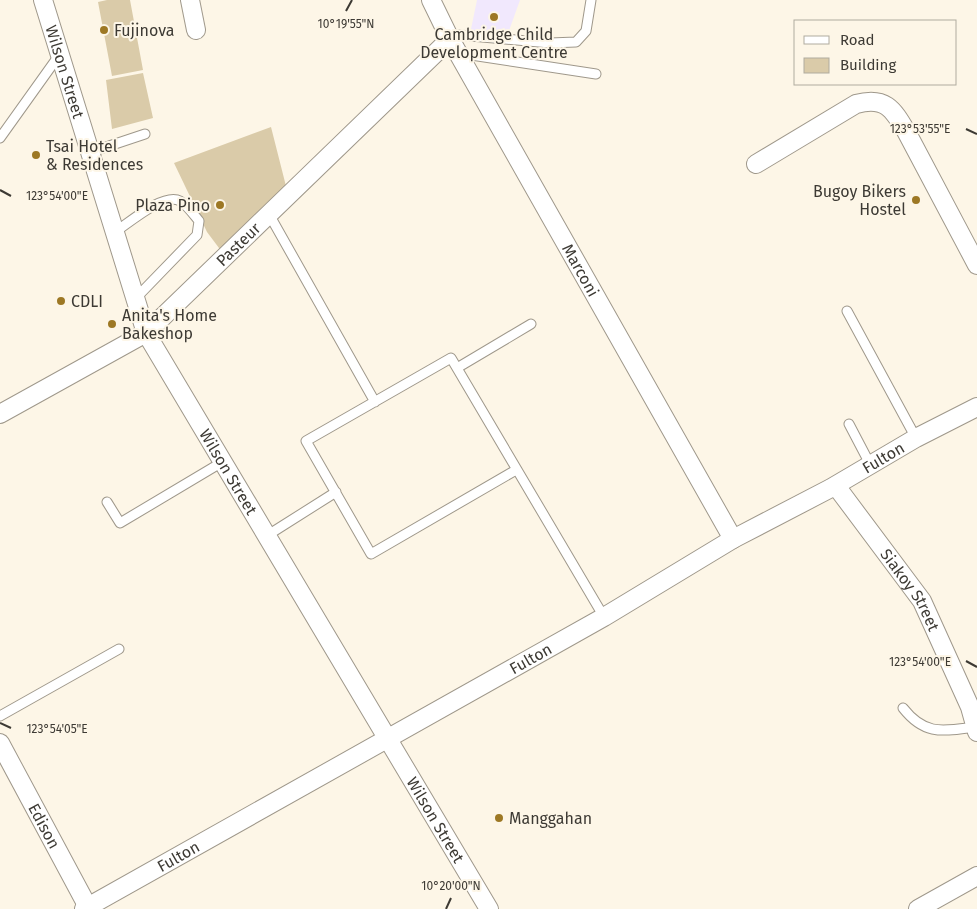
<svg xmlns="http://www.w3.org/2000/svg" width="977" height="909" viewBox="0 0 977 909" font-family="'Fira Sans',sans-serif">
	<rect width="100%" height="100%" fill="#fdf6e7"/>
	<path fill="#f1e8fd" d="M477 0H520L505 42 470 34Z"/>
	<path fill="#dacba9" d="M107 0H130L143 70 112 76 98 2Z
		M143 73 153 118 112 129 106 80Z
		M271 127 288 194 222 252 207 232 174 163Z"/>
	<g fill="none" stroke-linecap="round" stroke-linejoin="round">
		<g stroke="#9f988b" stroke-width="11">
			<path id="service" d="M448 34 550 43 576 42 586 31 591 0
				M458 53 596 74
				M0 138 60 54
				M91 152 145 134
				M270 216 375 402
				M115 232C129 223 164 192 180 201 187 205 194 215 199 221L197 235 136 298
				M847 311 916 438
				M457 368 531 324
				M849 424 871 466
				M516 470 371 554 306 441 451 358 604 617
				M107 502 120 523 224 461
				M268 535 336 492
				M903 708C925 736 943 731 975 727
				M0 716 119 649"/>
		</g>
		<g stroke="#9f988b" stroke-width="20">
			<g id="minor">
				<path id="s1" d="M43 0 146 333 489 909"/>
				<path d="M190 0 196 30"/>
				<path id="s2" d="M431 0 450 39 733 539"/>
				<path d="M756 164 856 104C885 96 893 109 906 131L977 265"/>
				<path id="s3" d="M0 414 146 333 450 39"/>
				<path id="s4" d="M836 486 922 601 970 707 977 732"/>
				<path id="s5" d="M0 743 89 909"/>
				<path id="s6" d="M84 909 604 617 733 539 831 488 916 438 977 407"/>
				<path d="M918 909 977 876"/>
			</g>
		</g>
		<use href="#service" stroke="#fff" stroke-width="9"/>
		<use href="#minor" stroke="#fff" stroke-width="18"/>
	</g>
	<path fill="none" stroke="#3d3a34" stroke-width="2" d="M346 11 352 0M966 129 977 134M0 190 11 196M966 661 977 667M0 723 11 728M446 909 451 898"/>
	<g fill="#9d7824" stroke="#fdf6e7" stroke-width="2">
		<circle cx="494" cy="17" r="5"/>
		<circle cx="104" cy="30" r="5"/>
		<circle cx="36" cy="155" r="5"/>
		<circle cx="916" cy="200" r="5"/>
		<circle cx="220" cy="205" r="5"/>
		<circle cx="61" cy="301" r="5"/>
		<circle cx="112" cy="324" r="5"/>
		<circle cx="499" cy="818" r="5"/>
	</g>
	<g text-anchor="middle" stroke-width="4" stroke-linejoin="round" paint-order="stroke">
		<g font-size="16" fill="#3d3a34" stroke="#fdf6e7" text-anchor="start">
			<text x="114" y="36">Fujinova</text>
			<text x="494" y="40" text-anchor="middle">Cambridge Child<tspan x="494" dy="18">Development Centre</tspan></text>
			<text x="46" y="152">Tsai Hotel<tspan x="46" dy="18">&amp; Residences</tspan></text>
			<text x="906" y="197" text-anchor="end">Bugoy Bikers<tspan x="906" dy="18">Hostel</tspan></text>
			<text x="210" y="211" text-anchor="end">Plaza Pino</text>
			<text x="71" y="307">CDLI</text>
			<text x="122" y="321">Anita's Home<tspan x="122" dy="18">Bakeshop</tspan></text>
			<text x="509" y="824">Manggahan</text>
		</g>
		<g font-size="16" fill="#3d3a34" stroke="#fdf6e7">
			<text dy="6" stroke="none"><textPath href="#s1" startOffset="75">Wilson Street</textPath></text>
			<text dy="6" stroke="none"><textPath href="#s3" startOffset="295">Pasteur</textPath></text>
			<text dy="6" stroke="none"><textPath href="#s2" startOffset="309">Marconi</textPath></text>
			<text dy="6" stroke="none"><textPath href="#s6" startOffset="918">Fulton</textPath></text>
			<text dy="6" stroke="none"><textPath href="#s1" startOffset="510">Wilson Street</textPath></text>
			<text dy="6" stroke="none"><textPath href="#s4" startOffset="128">Siakoy Street</textPath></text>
			<text dy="6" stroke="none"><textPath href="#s6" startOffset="512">Fulton</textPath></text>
			<text dy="6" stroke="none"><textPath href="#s1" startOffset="915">Wilson Street</textPath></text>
			<text dy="6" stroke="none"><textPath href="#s5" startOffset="94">Edison</textPath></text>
			<text dy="6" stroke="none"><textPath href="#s6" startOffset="108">Fulton</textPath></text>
		</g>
	</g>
	<g font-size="12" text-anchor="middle" fill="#3d3a34" stroke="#fdf6e7" stroke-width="4" stroke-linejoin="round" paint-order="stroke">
		<text x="346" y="28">10°19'55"N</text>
		<text x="920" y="133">123°53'55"E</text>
		<text x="57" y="200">123°54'00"E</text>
		<text x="920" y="666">123°54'00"E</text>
		<text x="57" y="733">123°54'05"E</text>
		<text x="451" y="890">10°20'00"N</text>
	</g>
	<rect x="794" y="20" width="162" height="65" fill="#fdf6e7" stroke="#b0ab9f"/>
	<rect x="804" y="36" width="25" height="8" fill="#ffffff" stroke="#b0ab9f"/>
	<text x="840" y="45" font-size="15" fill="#3d3a34">Road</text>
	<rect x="804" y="58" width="25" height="15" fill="#dacba9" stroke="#b0ab9f"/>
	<text x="840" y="70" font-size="15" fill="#3d3a34">Building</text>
</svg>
